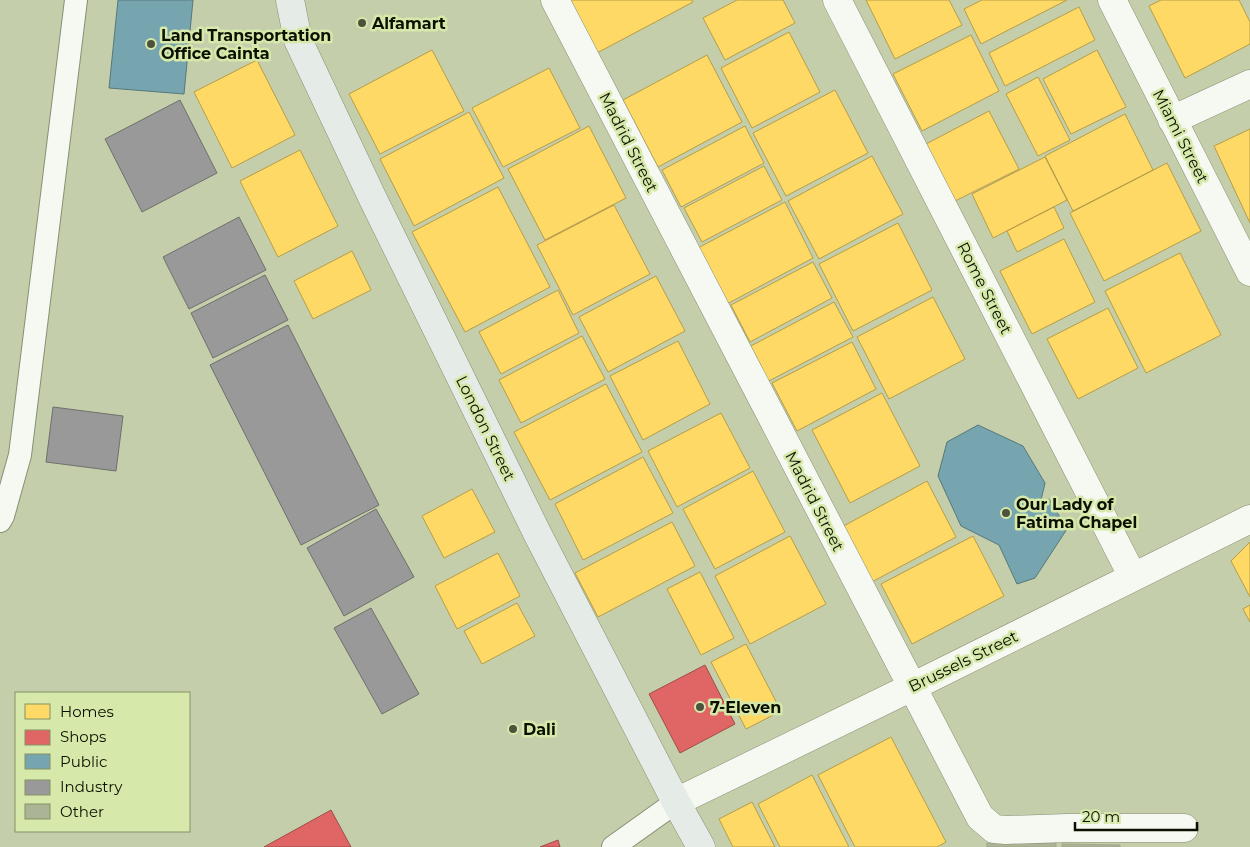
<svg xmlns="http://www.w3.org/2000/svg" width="1250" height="847" viewBox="0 0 1250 847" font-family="Montserrat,sans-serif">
	<rect width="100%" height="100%" fill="#c4ceab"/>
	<path fill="#ffd966" stroke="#b69d47" d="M567 0H692L693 2 595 54Z
		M737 0H783L795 23 725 60 703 18Z
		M866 0H949L962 25 895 59Z
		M982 0H1067L981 44 964 9Z
		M1161 0H1239L1250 22V44L1185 78 1149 6Z
		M1079 7 1095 40 1005 86 989 53Z
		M789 32 820 92 752 128 721 68Z
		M971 35 999 91 922 131 893 74Z
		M432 50 464 111 380 154 349 94Z
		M1097 50 1126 107 1071 134 1043 79Z
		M707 55 742 122 658 167 623 100Z
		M257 60 295 135 232 168 194 92Z
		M549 68 580 128 503 167 472 108Z
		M1038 77 1070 140 1038 156 1006 94Z
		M835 90 868 153 786 196 753 133Z
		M989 111 1019 169 955 201 926 144Z
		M469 112 504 178 414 226 380 159Z
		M1125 114 1153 170 1073 211 1045 156Z
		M589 126 626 198 545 240 508 169Z
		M745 126 764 163 681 207 662 170Z
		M1250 129V223L1214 146Z
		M300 150 338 226 278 257 240 181Z
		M872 156 903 214 819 259 788 201Z
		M1045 157 1067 200 993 238 972 194Z
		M1167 163 1201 231 1104 281 1070 213Z
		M764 166 782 200 702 242 684 208Z
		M498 187 550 287 465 332 412 232Z
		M785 202 813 258 725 305 696 249Z
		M614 205 650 274 573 315 537 245Z
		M1054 207 1064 228 1017 252 1007 231Z
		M898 223 932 290 853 331 819 264Z
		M1064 239 1095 302 1032 334 1000 271Z
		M352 251 371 290 313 319 294 281Z
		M1180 253 1221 335 1146 373 1105 291Z
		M813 262 832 298 750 342 731 305Z
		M656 276 685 331 608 372 579 317Z
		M558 290 579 333 501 374 479 332Z
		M933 297 965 359 889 399 857 337Z
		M834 302 853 337 767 382 749 347Z
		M1108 308 1138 368 1078 399 1047 339Z
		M582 336 605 379 521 423 499 380Z
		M678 341 710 404 643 440 610 376Z
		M852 342 876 389 797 431 772 383Z
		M606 384 642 452 550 500 514 432Z
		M882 393 920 466 850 503 812 430Z
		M721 413 750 468 677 507 648 451Z
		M643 457 673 513 583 560 555 504Z
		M753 471 785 532 715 569 683 509Z
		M927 481 956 537 868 584 838 529Z
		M472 489 495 532 444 558 422 516Z
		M672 522 695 566 598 617 575 573Z
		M790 536 826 604 750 644 715 576Z
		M973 536 1004 596 912 644 881 584Z
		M1250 542V597L1231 561Z
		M498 553 520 596 457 629 435 586Z
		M700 572 734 638 701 655 667 589Z
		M517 603 535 636 482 664 464 631Z
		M1250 605V622L1243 609Z
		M746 644 781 711 746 729 711 662Z
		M891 737 946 842 937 847H855L818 775Z
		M812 775 849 847H780L758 804Z
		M752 802 775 847H733L719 819Z"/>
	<path fill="#e06666" stroke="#a04c47" d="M705 665 735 724 680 753 649 694Z
		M331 810 351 847H264Z
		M558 840 560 847H540Z"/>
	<path fill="#76a5af" stroke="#56787a" d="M118 0H193L184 94 109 88Z
		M978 425 1023 446 1045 483 1041 500 1049 499 1067 529 1035 578 1017 584 999 545 961 526 938 476 947 442Z"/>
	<path fill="#999" stroke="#6e706b" d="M180 100 217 173 142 212 105 139Z
		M239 217 266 270 189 309 163 257Z
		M265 275 288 320 213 358 191 313Z
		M288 325 379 505 301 545 210 365Z
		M53 407 123 416 116 471 46 462Z
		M376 509 414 577 344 616 307 548Z
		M371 608 419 694 382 714 334 628Z"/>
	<path fill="#acb496" stroke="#9fa68b" d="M987 843H1056V847H987Z
		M1062 844 1120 845V847H1062Z"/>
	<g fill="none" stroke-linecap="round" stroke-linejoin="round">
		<g stroke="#899075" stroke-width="24">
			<path id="lane" d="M0 521 3 516 20 455 76 0
				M613 847 676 802"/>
		</g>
		<g stroke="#899075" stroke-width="29">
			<path id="street" d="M555 0 980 817 994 829 1006 830 1068 828H1184
				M837 0 1133 577
				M1112 0 1250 272
				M1172 120 1250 84
				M676 802 912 687 1250 519"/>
		</g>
		<g stroke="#899075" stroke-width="29">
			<path id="secondary" d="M290 0 298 40 373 199 538 535 676 802 701 847"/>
		</g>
		<use href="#lane" stroke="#f6f8f2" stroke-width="22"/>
		<use href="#street" stroke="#f6f8f2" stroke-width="28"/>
		<use href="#secondary" stroke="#e5ebe6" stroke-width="28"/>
	</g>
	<g fill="#4c523c" stroke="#d6e9aa" stroke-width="2">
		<circle cx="362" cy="23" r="5"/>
		<circle cx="151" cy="44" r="5"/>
		<circle cx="1006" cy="513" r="5"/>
		<circle cx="700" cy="707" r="5"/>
		<circle cx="513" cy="729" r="5"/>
	</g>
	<g text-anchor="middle" stroke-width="5" stroke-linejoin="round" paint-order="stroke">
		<g font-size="16" font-weight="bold" fill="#0b1000" stroke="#d6e9aa" text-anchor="start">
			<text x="372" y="29">Alfamart</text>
			<text x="161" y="41">Land Transportation<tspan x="161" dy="18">Office Cainta</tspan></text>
			<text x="1016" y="510">Our Lady of<tspan x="1016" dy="18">Fatima Chapel</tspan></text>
			<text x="710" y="713">7-Eleven</text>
			<text x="523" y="735">Dali</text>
		</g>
		<g font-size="16" fill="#0b1000" stroke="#d6e9aa">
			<text transform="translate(1181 136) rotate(63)" y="6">Miami Street</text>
			<text transform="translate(629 142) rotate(63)" y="6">Madrid Street</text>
			<text transform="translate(985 288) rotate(63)" y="6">Rome Street</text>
			<text transform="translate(486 428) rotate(64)" y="6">London Street</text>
			<text transform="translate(815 501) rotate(63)" y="6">Madrid Street</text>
			<text transform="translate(963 661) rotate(-26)" y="6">Brussels Street</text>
		</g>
	</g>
	<rect x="15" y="692" width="175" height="140" fill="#d6e9aa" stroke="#859266"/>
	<rect x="25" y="704" width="25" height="15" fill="#ffd966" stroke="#859266"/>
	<text x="60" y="717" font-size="15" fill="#0b1000">Homes</text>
	<rect x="25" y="730" width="25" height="15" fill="#e06666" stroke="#859266"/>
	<text x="60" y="742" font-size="15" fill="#0b1000">Shops</text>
	<rect x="25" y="754" width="25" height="15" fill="#76a5af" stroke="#859266"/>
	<text x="60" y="767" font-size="15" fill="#0b1000">Public</text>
	<rect x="25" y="780" width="25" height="15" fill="#999999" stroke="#859266"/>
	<text x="60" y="792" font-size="15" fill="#0b1000">Industry</text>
	<rect x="25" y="804" width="25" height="15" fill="#acb496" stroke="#859266"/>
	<text x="60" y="817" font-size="15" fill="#0b1000">Other</text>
	<path d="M1075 822v8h122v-8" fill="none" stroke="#0b1000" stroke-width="2.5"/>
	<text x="1082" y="822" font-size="15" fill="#0b1000" stroke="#d6e9aa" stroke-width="4" paint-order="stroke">20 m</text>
</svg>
